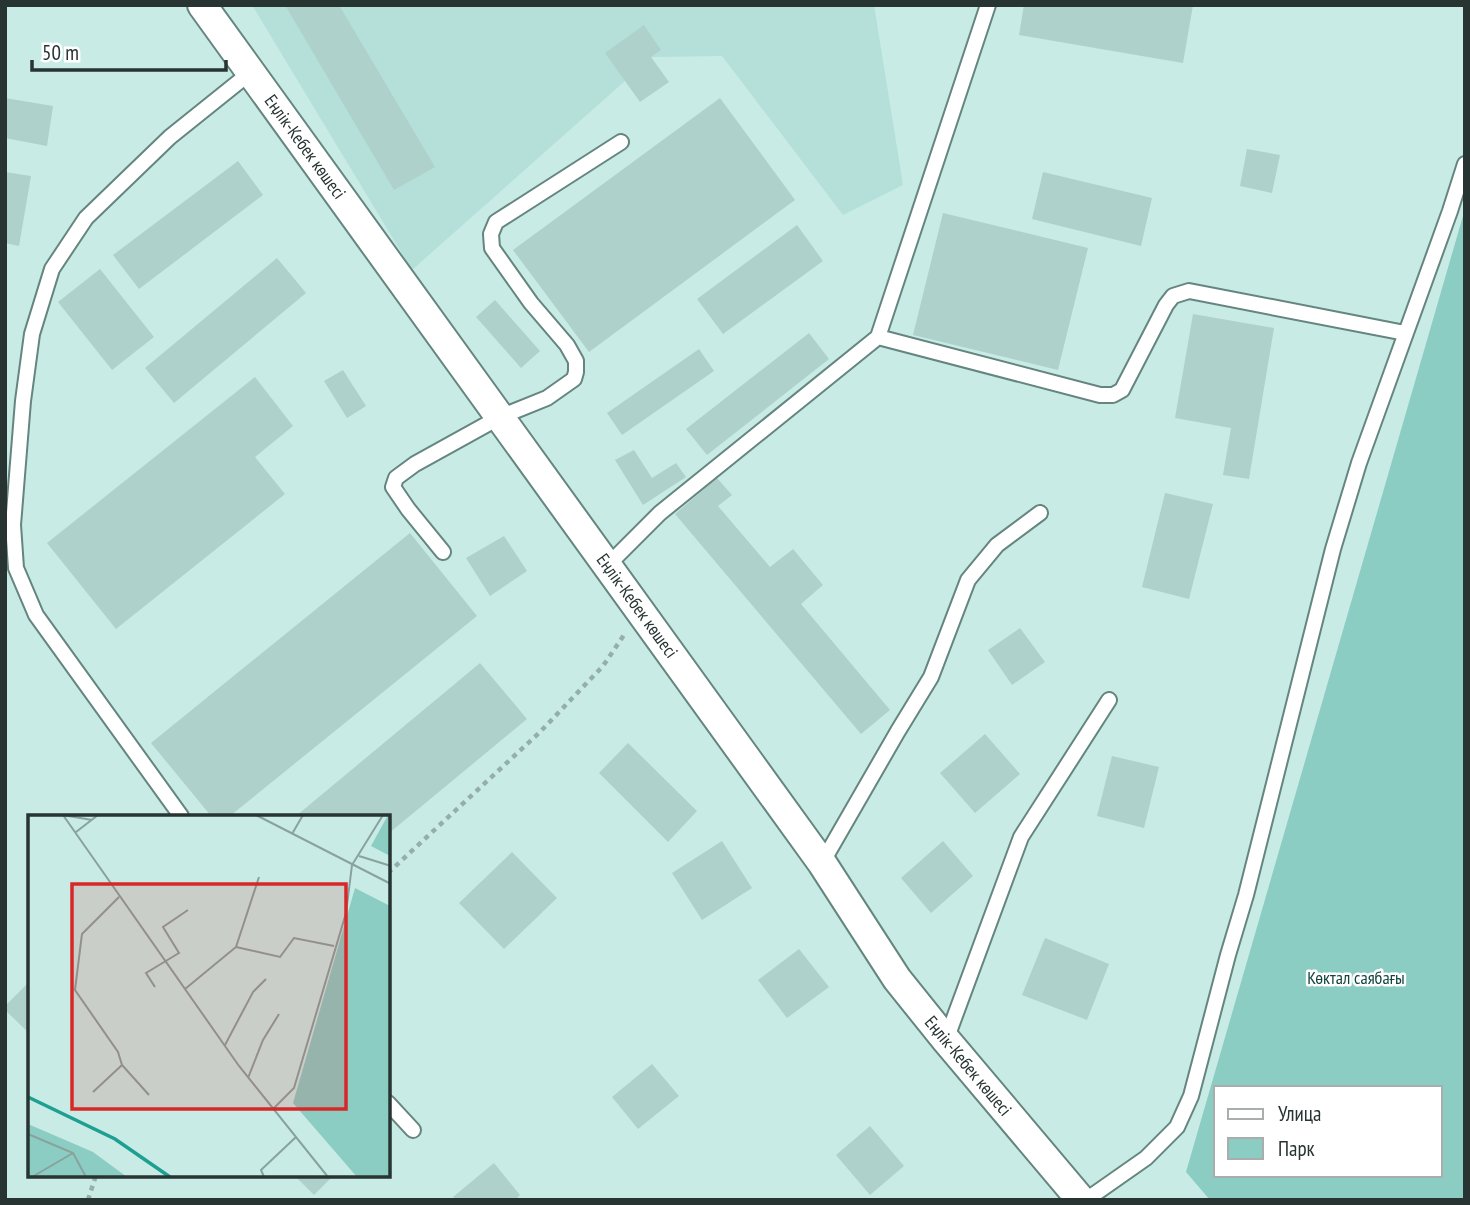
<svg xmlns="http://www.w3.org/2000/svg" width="1470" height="1205" viewBox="0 0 1470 1205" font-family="'PT Sans Narrow',sans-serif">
	<rect width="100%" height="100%" fill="#c8ebe5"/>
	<path fill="#b4e0d9" d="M252 5H874L903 185 843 215 722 56 652 57 412 270Z"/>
	<path fill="#8ccdc3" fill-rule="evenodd" d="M1465 209V1200H1210L1186 1172ZM1216 1088H1440V1175H1216Z"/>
	<path fill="#afd1cb" d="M285 5H339L435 167 394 190Z
		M1024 5H1193L1183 63 1019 35Z
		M644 25 661 50 651 57 669 82 640 102 605 53Z
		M5 98 53 106 47 146 5 138Z
		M720 98 795 200 589 352 513 250Z
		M1247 149 1280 155 1272 193 1240 186Z
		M238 161 263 195 139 289 113 255Z
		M5 172 31 176 19 246 5 243Z
		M1043 172 1152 198 1141 246 1032 219Z
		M943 213 1088 248 1058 370 913 335Z
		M797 225 823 261 723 334 697 299Z
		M277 258 306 293 174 403 145 368Z
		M100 269 154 337 112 370 58 302Z
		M495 300 540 351 521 368 476 317Z
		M1193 314 1274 328 1249 479 1223 475 1231 428 1175 418Z
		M809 333 829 359 707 455 686 429Z
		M699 349 714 371 622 435 607 413Z
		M343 370 366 406 347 418 324 381Z
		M255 377 293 426 255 457 285 494 116 629 47 543Z
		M634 450 652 478 676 463 686 477 643 505 615 460Z
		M717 478 732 495 718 506 770 567 793 549 823 585 801 604 890 710 861 734 675 514Z
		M1165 493 1213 504 1189 599 1142 587Z
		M410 533 477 616 230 816H211L151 743Z
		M504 536 527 571 490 596 466 558Z
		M1020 628 1045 662 1012 685 988 650Z
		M480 663 527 719 388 834V816H296Z
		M985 734 1020 774 975 813 940 773Z
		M628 743 697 811 668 842 599 773Z
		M1112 756 1159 767 1144 828 1097 816Z
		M722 841 752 888 702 920 672 873Z
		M943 841 973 876 931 913 901 878Z
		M512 852 557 898 504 949 459 903Z
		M1045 938 1109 964 1087 1020 1022 995Z
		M799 949 829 987 787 1018 758 980Z
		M30 981V1034L5 1010V1006Z
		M652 1064 679 1096 638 1129 612 1097Z
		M870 1126 904 1166 870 1195 836 1155Z
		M494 1163 520 1195 515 1200H456L453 1197Z
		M294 1175H334L314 1195Z"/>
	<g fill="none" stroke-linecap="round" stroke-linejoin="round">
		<g stroke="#65857f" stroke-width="18">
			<path id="service" d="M878 337 1100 395H1113L1122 390 1166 305 1173 296 1189 291 1405 333
				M443 552 408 509 393 487 396 478 415 464 500 417 547 398 574 379 576 372V361L567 345 531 303 492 248 491 234 496 222 621 142
				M608 565 660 513 878 337 988 5
				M181 816 36 615 16 568 13 525 23 401 32 334 52 269 86 218 170 137 251 72
				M822 863 898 731 931 677 968 580 997 545 1040 513
				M946 1040 1021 837 1109 700
				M388 1103 413 1130
				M1086 1200 1146 1158 1177 1127 1191 1096 1228 955 1246 895 1333 549 1359 463 1450 211 1465 164"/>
		</g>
		<g stroke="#65857f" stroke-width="32">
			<path id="minor" d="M202 5 822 863 897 979 946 1040 1081 1200"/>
		</g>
		<path stroke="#94afab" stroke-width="4.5" stroke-dasharray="5 5" stroke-linecap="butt" d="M388 873 540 732 603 666 624 635
			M88 1200 96 1175"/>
		<use href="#service" stroke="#fff" stroke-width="14"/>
		<use href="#minor" stroke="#fff" stroke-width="28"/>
	</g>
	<g text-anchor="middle" stroke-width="5" stroke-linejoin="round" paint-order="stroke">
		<g font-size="18" fill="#273432" stroke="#fff">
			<text transform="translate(305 147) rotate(54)" y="6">Еңлік-Кебек көшесі</text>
			<text transform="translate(637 606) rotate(54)" y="6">Еңлік-Кебек көшесі</text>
			<text transform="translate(968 1066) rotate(50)" y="6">Еңлік-Кебек көшесі</text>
		</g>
		<g font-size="18" fill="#12453f" stroke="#fff">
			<text x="1356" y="984">Көктал саябағы</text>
		</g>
	</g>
	<g transform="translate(28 815)">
		<rect width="362" height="362" fill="#c8ebe5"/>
		<path d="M360 0H363L362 41 343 31ZM327 73 362 91V362H329L265 288ZM0 309 65 337 99 362H0Z" fill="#8ccdc3"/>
		<path fill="none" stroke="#1d9f91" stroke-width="3.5" d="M0 282 87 324 142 362"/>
		<path fill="none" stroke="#88a29d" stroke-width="2" d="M35 0 211 251 300 362M35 0 64 5M228 0 363 69M48 17 70 0M264 19 275 0M331 41 363 51M91 82 54 119 47 175 90 237 94 250 121 280M208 132 252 142 266 123 306 131M127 172 118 158 151 138 135 112 160 95M157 174 208 132 231 62M197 230 225 177 238 164M220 263 235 225 251 199M65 277 94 250M246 293 266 273 318 98 324 50 355 0M0 319 45 338 58 362M4 362 45 338M236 362 233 355 268 322"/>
		<path fill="#d62828" fill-opacity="0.15" stroke="#d62828" stroke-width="3.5" d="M44 69H318V294H44Z"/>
		<rect width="362" height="362" fill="none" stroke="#273432" stroke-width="3.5"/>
	</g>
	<rect width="1470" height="1205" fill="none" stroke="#273432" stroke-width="14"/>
	<rect x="1214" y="1086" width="228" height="91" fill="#ffffff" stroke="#a9aead" stroke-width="2"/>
	<rect x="1228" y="1109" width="35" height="10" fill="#ffffff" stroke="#a9aead" stroke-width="2"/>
	<text x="1278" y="1121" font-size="21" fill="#273432">Улица</text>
	<rect x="1228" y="1138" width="35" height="21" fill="#8ccdc3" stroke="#a9aead" stroke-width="2"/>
	<text x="1278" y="1156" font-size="21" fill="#273432">Парк</text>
	<path d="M32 60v10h194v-10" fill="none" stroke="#273432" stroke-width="3.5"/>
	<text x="42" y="60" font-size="21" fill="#273432" stroke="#ffffff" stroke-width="5" paint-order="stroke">50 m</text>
</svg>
